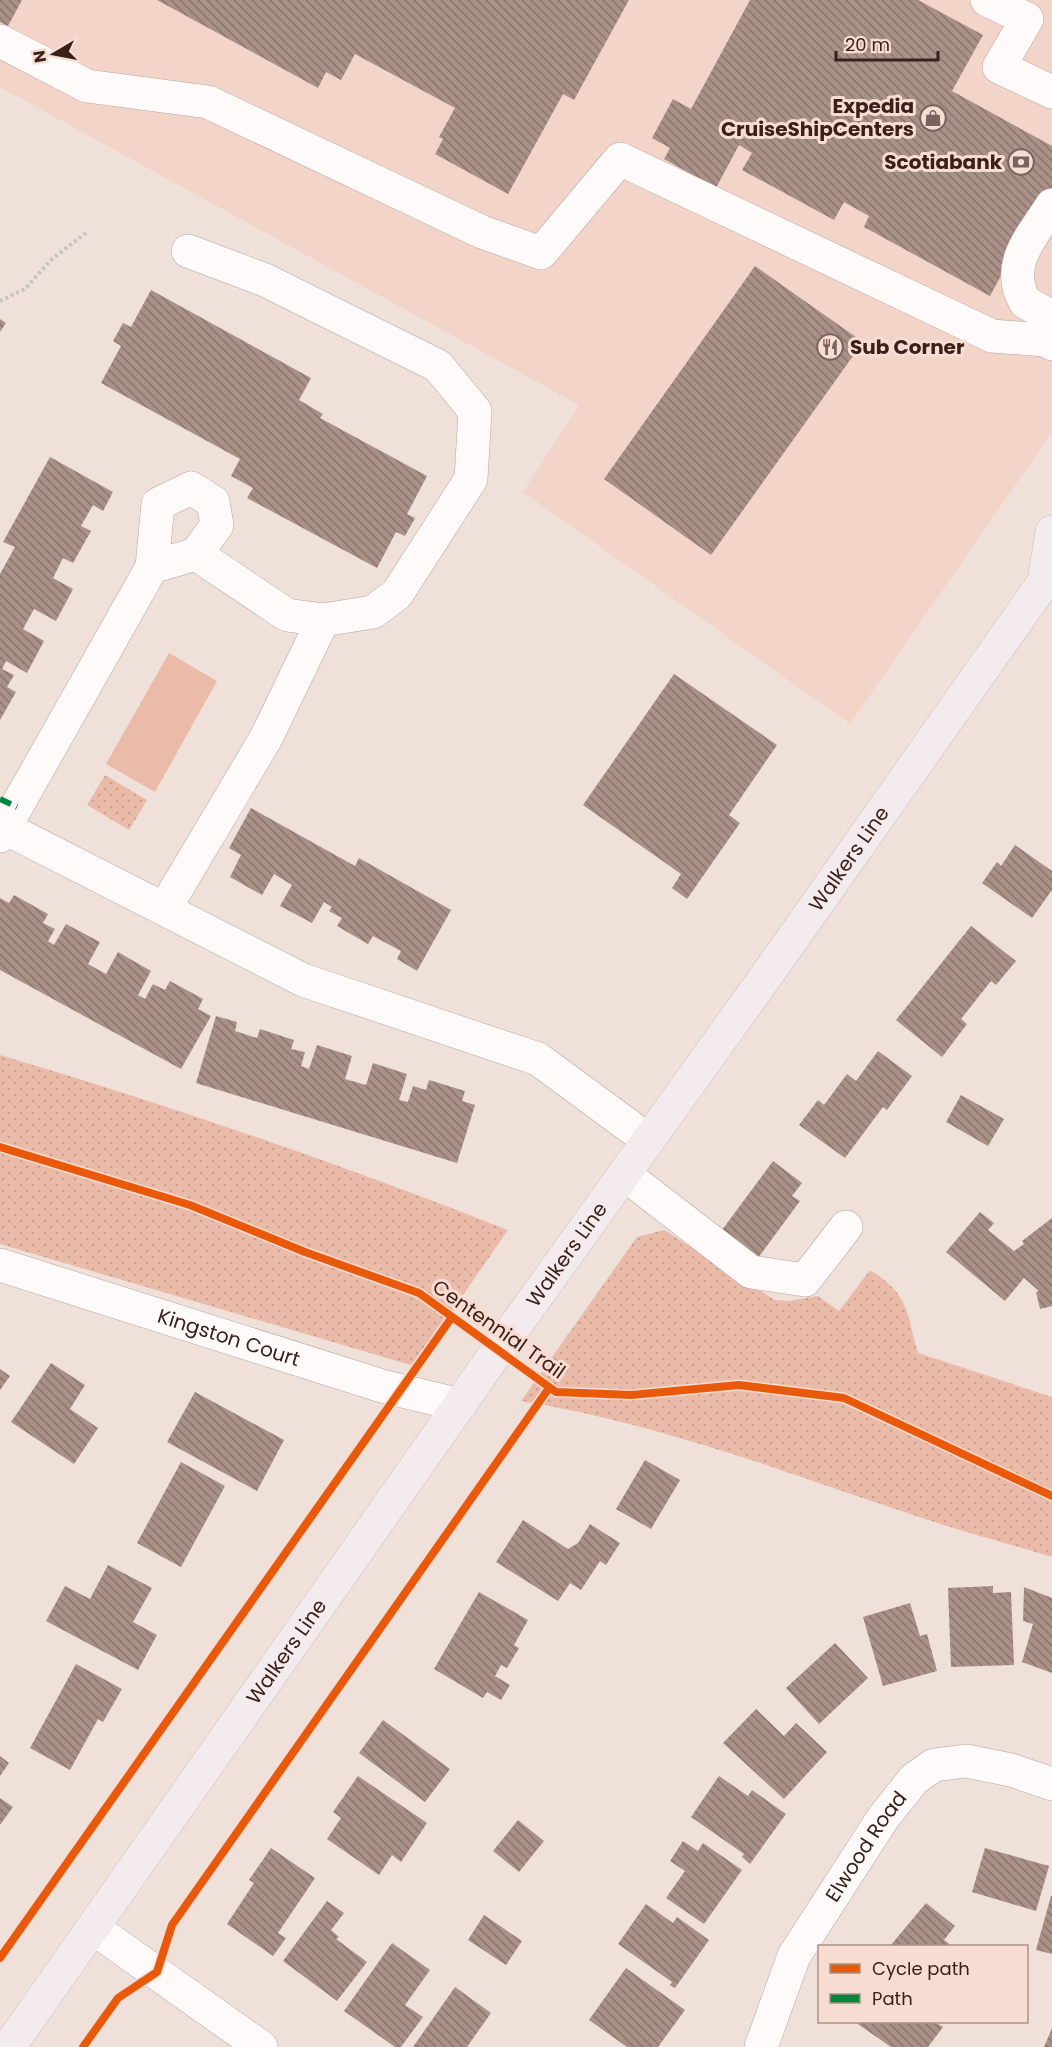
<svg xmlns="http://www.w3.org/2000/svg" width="1052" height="2047" viewBox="0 0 1052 2047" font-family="Poppins,sans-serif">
	<defs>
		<pattern id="park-dots" width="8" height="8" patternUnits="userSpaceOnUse" patternTransform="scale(1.5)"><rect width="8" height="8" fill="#ebbba9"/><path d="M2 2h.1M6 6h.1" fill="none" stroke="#caa091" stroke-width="1.8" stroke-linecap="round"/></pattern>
		<pattern id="building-back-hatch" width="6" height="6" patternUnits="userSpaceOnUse" patternTransform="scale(1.5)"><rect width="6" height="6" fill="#aa9188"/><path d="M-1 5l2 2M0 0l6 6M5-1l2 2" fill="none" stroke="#8b766e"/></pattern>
	</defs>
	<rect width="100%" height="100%" fill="#efe0da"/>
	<path fill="#f3d4c9" d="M0 0H1052V432L850 724 523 492 579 405 0 87Z"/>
	<path fill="url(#park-dots)" d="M105 775 147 800 129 830 87 805Z
		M0 1055C172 1106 341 1164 508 1230L414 1366 0 1244Z
		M664 1230 775 1300 789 1301 818 1296 839 1311 870 1270C910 1295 906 1312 918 1353L1052 1397V1557C1009 1544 965 1532 922 1518 790 1474 659 1423 521 1401L637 1237Z"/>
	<path fill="#ebbba9" d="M169 653 217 681 155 792 106 764Z"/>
	<path fill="url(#building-back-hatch)" d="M0 0H22L8 26 0 22Z
		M157 0H629L574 100 563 94 508 194 435 154 443 139 439 137 455 108 355 54 341 80 326 72 318 88Z
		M750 0H918L983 35 952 91 1052 146V194L1044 196 990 296 864 227 869 216 844 202 834 220 742 170 752 153 739 145 716 188 664 159 670 148 652 138 673 99 691 109Z
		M755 266 863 342 711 555 604 479Z
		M151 290 311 378 299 400 323 414 320 418 427 476 407 514 415 518 405 536 396 532 377 568 247 498 253 488 231 476 240 459 101 383 121 346 113 341 123 323 131 327Z
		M0 319 6 323 0 332Z
		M50 457 113 492 103 511 93 505 81 526 91 531 73 563 63 558 53 578 73 589 56 621 34 609 23 629 44 641 27 673 6 661 2 669 14 675 7 687 16 692 0 720V574L15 547 3 542Z
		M674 674 777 745 729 815 740 823 687 899 672 888 681 874 583 805Z
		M251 808 355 866 359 858 451 910 417 971 397 959 401 951 373 936 368 944 337 926 342 918 329 911 332 907 324 902 312 923 280 906 292 885 274 874 262 895 230 877 241 855 229 848Z
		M1015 845 1052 871V890L1032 918 982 883 997 862 1001 866Z
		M14 895 48 914 43 923 55 929 48 941 54 945 66 924 100 942 88 964 106 974 118 952 151 971 138 995 145 999 153 984 165 990 170 981 203 999 198 1009 211 1016 181 1069 0 970V898L9 903Z
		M971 926 1016 961 996 985 991 981 961 1019 967 1024 942 1057 896 1020Z
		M216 1016 237 1022 235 1031 257 1038 260 1029 294 1040 291 1049 305 1052 301 1066 309 1069 317 1045 352 1056 345 1079 366 1085 373 1063 407 1074 399 1100 408 1102 413 1086 426 1090 429 1080 465 1091 462 1101 475 1105 457 1163 196 1083Z
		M878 1051 912 1076 887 1110 883 1107 845 1158 799 1125 818 1100 824 1105 847 1074 856 1081Z
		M961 1095 1004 1119 988 1146 946 1122Z
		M773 1161 802 1183 792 1196 800 1201 758 1258 722 1230Z
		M980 1212 994 1223 988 1230 1014 1251 1024 1244 1022 1241 1052 1218V1306L1040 1309 1036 1292 1039 1291 1024 1278 1005 1301 946 1252Z
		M51 1363 85 1385 70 1409 98 1428 74 1464 11 1422Z
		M0 1369 10 1376 0 1390Z
		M195 1392 284 1440 257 1491 167 1442Z
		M645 1460 680 1480 651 1529 616 1509Z
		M181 1462 225 1486 181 1567 137 1543Z
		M523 1520 568 1549 578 1543 590 1524 620 1543 606 1565 600 1561 581 1590 570 1583 558 1601 496 1562Z
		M108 1565 152 1588 133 1622 157 1635 138 1670 46 1621 65 1586 90 1599Z
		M993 1586V1593L1011 1592 1014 1665 951 1667 948 1588Z
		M1024 1587 1052 1598V1673L1022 1662 1033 1624 1023 1621Z
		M479 1592 528 1620 514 1645 519 1648 507 1668 501 1665 495 1676 510 1685 501 1700 487 1692 483 1698 434 1669Z
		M910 1603 920 1636 927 1634 937 1671 883 1686 863 1617Z
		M835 1643 868 1678 819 1724 786 1688Z
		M76 1664 122 1689 103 1722 98 1719 70 1770 30 1748Z
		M756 1709 784 1736 796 1723 827 1752 784 1799 723 1743Z
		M383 1720 450 1769 425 1802 359 1753Z
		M0 1756 9 1763 0 1776Z
		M358 1776 427 1823 401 1862 392 1855 379 1875 327 1839 341 1818 333 1812Z
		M719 1776 748 1796 752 1790 786 1814 750 1864 742 1857 744 1854 691 1817Z
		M0 1798 13 1807 0 1825Z
		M518 1820 544 1841 519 1872 493 1851Z
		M683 1841 698 1851 703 1843 742 1870 704 1924 666 1898 685 1871 670 1861Z
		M271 1848 315 1878 278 1933 286 1938 273 1956 227 1924 254 1883 249 1880Z
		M985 1848 1049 1866 1036 1911 972 1892Z
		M1051 1896H1052V1954L1036 1950Z
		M327 1901 344 1913 331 1930 339 1937 336 1939 367 1962 337 2001 283 1961Z
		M926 1903 955 1926 944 1940 952 1946H890Z
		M646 1904 673 1923 677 1917 709 1940 675 1988 670 1985 672 1982 618 1944Z
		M484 1915 522 1941 506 1965 468 1940Z
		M392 1943 430 1970 405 2005 423 2017 401 2047H395L344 2011Z
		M626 1968 685 2010 658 2047H627L589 2020Z
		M455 1987 491 2013 467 2047H413Z
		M855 2022H935L943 2027 928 2047H891Z
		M1052 2028V2047H1044Z"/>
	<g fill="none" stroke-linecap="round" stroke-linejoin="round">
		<g stroke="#b7a59f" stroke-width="34">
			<g id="minor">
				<path d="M987 0 1027 19 999 67 1052 92"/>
				<path d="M0 41 87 86 208 102 482 232 541 253 620 159 992 336 1045 340 1052 344"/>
				<path d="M1052 205C1032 237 1004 264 1025 302L1052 317"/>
				<path d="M188 251 265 280 438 366 475 411 471 479 397 594 373 612 323 620 287 615 196 554"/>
				<path d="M5 828 303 980 538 1059 648 1140"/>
				<path d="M0 836 152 567 158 504 191 488 213 502 217 525 196 554 152 567"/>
				<path d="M165 908 266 738 323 620"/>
				<path d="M624 1174 751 1272 805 1280 846 1227"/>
				<path id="s1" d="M0 1265 382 1386 460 1405"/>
				<path d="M93 1928 261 2047"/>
				<path id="s2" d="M761 2047 794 1956 883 1818 914 1779 934 1765 966 1761 1011 1770 1052 1784"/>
			</g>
		</g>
		<g stroke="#cabfbb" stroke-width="34">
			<g id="major">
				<path id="s3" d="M9 2047 498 1350 774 965 1044 582 1052 532"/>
			</g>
		</g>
		<path stroke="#c9c3bf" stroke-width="4" stroke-dasharray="3 3" stroke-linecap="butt" d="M0 301 25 289 52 259 87 232"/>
		<use href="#minor" stroke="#fdfaf9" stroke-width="33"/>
		<use href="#major" stroke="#f4ebee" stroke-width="33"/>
		<path stroke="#00873e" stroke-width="6" stroke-dasharray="12 6" stroke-linecap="butt" d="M0 799 17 807"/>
		<g stroke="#f7dcd2" stroke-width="11">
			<path id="cycleway" d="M0 1147 190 1205 305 1252 419 1293 556 1392 631 1395 739 1385 844 1398 1052 1496
				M0 1958 452 1317
				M83 2047 118 1998 157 1972 172 1925 549 1388"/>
		</g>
		<use href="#cycleway" stroke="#e8590c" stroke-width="8"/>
	</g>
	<defs>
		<g id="shop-ring" transform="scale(1.35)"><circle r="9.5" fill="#f7dcd2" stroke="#79635c" stroke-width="1.5"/><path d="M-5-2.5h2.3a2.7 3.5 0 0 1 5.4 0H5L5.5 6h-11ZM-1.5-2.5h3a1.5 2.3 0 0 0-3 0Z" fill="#79635c"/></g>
		<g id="bank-ring" transform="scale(1.35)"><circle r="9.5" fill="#f7dcd2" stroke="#79635c" stroke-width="1.5"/><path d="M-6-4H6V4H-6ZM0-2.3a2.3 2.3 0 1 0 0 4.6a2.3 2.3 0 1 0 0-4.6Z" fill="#79635c"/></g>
		<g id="restaurant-ring" transform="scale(1.35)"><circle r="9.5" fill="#f7dcd2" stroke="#79635c" stroke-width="1.5"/><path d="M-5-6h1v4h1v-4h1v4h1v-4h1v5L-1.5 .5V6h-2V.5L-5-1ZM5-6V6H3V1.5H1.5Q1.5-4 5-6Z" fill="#79635c"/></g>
	</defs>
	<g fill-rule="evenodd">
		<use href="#shop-ring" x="933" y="118"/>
		<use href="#bank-ring" x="1021" y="162"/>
		<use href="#restaurant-ring" x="830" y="347"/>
	</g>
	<g text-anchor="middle" stroke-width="6" stroke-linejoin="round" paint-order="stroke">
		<g font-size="20" font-weight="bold" fill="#392018" stroke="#f7dcd2" text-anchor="end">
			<text x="914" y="113">Expedia<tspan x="914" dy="23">CruiseShipCenters</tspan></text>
			<text x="1002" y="169">Scotiabank</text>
			<text x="850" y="354" text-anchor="start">Sub Corner</text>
		</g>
		<g font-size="20" fill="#392018" stroke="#f7dcd2">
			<text dy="7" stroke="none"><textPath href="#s3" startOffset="1455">Walkers Line</textPath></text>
			<text dy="7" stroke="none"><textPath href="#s3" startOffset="969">Walkers Line</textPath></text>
			<text transform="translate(499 1329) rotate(35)" y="7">Centennial Trail</text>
			<text dy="7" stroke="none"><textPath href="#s1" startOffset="240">Kingston Court</textPath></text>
			<text dy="7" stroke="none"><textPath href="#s3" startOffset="483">Walkers Line</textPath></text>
			<text dy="7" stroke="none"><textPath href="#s2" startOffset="228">Elwood Road</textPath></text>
		</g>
	</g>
	<rect x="818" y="1945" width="210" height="78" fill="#f7dcd2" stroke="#ab9188" stroke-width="1.5"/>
	<rect x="830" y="1964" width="30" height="9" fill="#e8590c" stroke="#ab9188" stroke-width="1.5"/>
	<text x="872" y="1975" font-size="18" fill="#392018">Cycle path</text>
	<rect x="830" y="1994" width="30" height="9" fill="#00873e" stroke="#ab9188" stroke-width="1.5"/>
	<text x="872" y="2005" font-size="18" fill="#392018">Path</text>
	<g transform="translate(54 54) rotate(260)" stroke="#f7dcd2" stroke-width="4.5" paint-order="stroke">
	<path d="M0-4.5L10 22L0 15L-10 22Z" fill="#392018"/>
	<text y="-9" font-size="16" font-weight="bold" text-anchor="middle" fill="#392018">N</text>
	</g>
	<path d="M836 51v9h102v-9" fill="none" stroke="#392018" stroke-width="3"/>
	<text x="845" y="51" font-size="18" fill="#392018" stroke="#f7dcd2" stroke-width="4.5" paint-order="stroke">20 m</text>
</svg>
